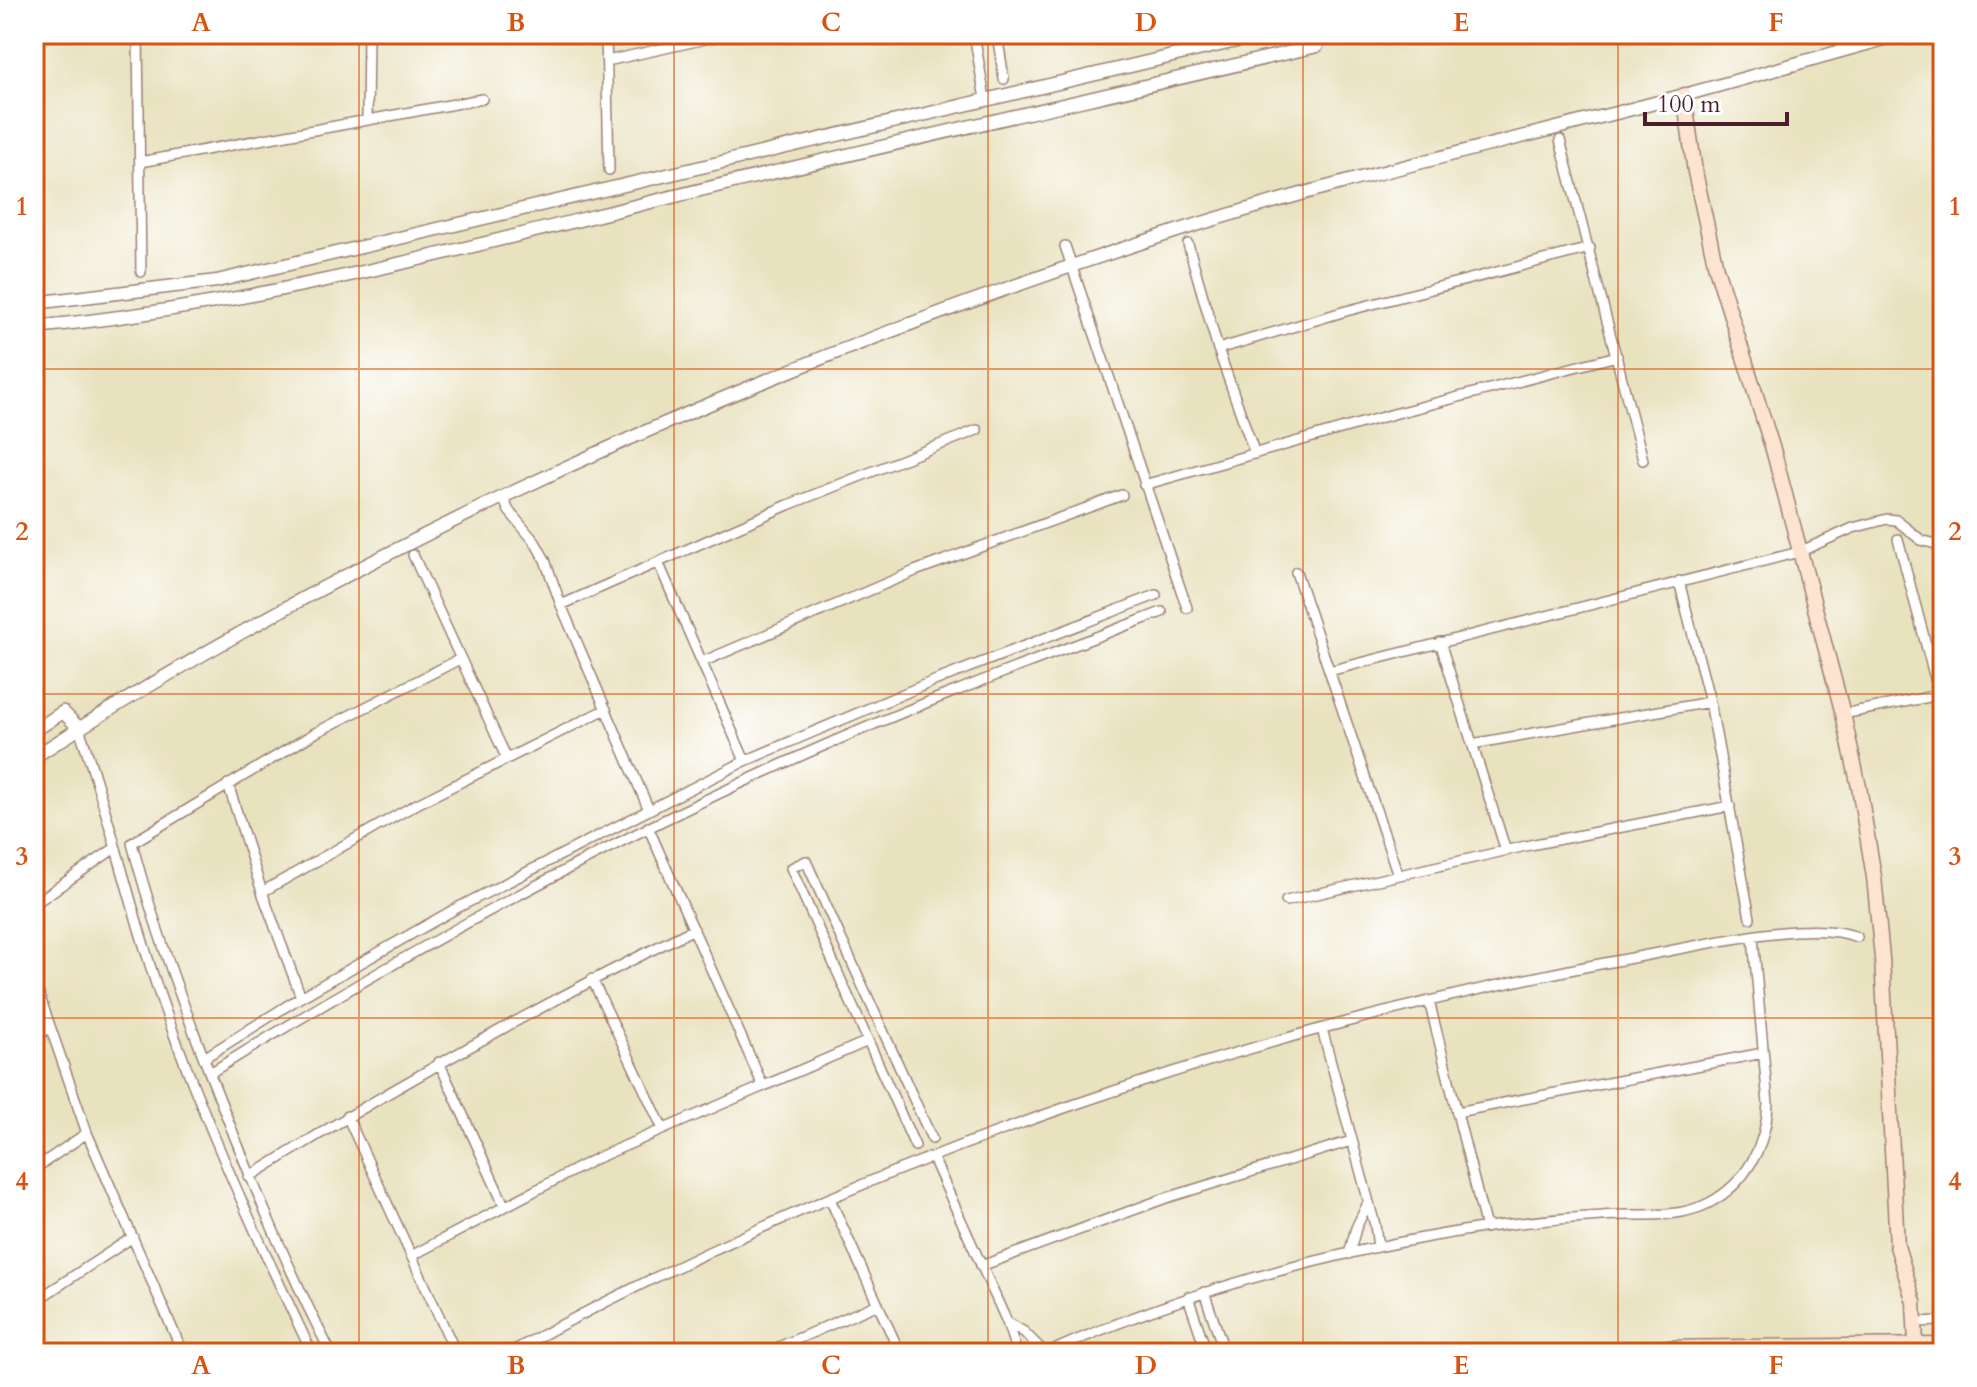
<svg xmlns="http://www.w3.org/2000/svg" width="1977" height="1387" viewBox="0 0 1977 1387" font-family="Cardo,serif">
	<rect width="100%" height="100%" fill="#fff"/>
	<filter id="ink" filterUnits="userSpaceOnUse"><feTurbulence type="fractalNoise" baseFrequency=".0125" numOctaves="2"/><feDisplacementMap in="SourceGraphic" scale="16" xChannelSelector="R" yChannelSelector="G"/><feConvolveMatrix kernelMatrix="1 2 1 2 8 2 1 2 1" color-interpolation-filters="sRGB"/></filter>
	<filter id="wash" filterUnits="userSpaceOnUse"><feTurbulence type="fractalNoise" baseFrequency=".006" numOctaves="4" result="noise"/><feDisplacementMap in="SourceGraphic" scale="32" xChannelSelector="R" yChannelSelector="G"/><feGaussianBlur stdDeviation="1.8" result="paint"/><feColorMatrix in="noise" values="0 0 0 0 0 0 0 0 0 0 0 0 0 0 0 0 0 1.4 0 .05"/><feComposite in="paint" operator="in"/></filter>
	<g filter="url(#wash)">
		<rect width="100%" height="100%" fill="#e9e2bf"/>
	</g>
	<g filter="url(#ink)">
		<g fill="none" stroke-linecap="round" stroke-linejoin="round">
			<g stroke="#9a8075" stroke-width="12">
				<path id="minor" d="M138 34 141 272
					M606 34 609 170
					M974 34 985 99
					M997 34 1004 79
					M607 61 728 34
					M367 120 368 34
					M1560 140 1643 460
					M140 162 482 99
					M1188 244 1218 349 1255 454
					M1065 246 1187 608
					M1218 349 1346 311 1590 248
					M1144 485 1397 413 1617 356
					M503 498 509 511 535 542 545 560 561 605 649 810
					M1898 539 1943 709
					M413 555 506 757
					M658 562 745 761
					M1296 572 1398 875
					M1679 581 1710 702 1750 918
					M561 605 788 505 977 430
					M1440 642 1506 851
					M702 662 915 571 1122 495
					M1329 671 1799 552 1853 528 1887 519 1896 520 1921 540 1943 546
					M1843 714 1939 695
					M79 728C109 814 129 903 158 990 201 1114 255 1234 312 1353
					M1472 744 1710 702
					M228 784 262 892 301 997
					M648 827 763 1086
					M262 892 415 805 606 709
					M1286 901 1530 845 1730 806
					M34 904 115 848
					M592 979 663 1129
					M34 980 87 1133 183 1353
					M1429 1001 1486 1228
					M1322 1029 1375 1225 1378 1247
					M34 1038 50 1027
					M204 1058 301 997 455 909 745 761 924 685 1156 595
					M439 1062 504 1205
					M210 1073C389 963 571 861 763 773 893 713 1027 663 1162 612
					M1457 1112 1763 1053
					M347 1116 456 1353
					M915 1146 791 868 806 861 932 1139
					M933 1158 1007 1322 1017 1353
					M34 1169 87 1133
					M249 1177C394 1087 541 1004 694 929
					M830 1199 900 1353
					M1349 1254 1356 1228 1368 1203
					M411 1256 597 1158 868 1041
					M981 1266 1163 1199 1351 1141
					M1204 1292 1225 1353
					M1188 1297 1207 1353
					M34 1302 133 1237
					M1007 1322 1024 1332 1045 1353
					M1915 1322 1943 1321
					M331 1353C281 1256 242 1157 203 1056 176 986 151 916 132 843L315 733 460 659
					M509 1353C862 1160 1257 1025 1653 954 1703 945 1812 918 1857 937
					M765 1353 878 1304
					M1047 1353C1185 1291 1333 1251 1482 1228 1522 1222 1562 1218 1602 1216 1639 1213 1676 1220 1709 1203 1747 1183 1766 1145 1768 1104L1753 937"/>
			</g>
			<g stroke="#9a8075" stroke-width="15">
				<path id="tertiary" d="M34 303 217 281 1266 34
					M34 327C245 307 450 252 655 201 875 147 1096 98 1317 46L1318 34
					M34 731 63 712 79 728
					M34 757C389 529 779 359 1180 230 1318 186 1460 153 1600 117 1702 92 1802 61 1903 34"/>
			</g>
			<g stroke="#9a8075" stroke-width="17">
				<path id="secondary" d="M1684 95 1695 172 1716 268 1774 453 1843 714 1859 787 1874 877 1882 958 1897 1246 1914 1302 1916 1345
					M1589 1353 1656 1348 1943 1345"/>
			</g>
			<use href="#minor" stroke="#fff" stroke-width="9"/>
			<use href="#tertiary" stroke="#fff" stroke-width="12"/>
			<use href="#secondary" stroke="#fde4d1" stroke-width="14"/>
		</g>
	</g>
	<path fill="none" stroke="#d8530f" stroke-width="2" stroke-opacity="0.55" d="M359 34V1353M674 34V1353M988 34V1353M1303 34V1353M1618 34V1353M34 369H1943M34 694H1943M34 1018H1943"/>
	<rect width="1977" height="1387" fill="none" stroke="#fff" stroke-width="88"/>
	<path d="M1645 112v12h142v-12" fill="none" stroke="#4a1f2b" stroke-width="4"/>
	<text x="1657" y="112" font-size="24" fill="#4a1f2b" stroke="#ffffff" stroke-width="6" paint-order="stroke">100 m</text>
	<rect x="44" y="44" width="1889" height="1299" fill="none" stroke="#d8530f" stroke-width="3"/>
	<g font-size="26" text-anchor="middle" font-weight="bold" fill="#d8530f">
		<text x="201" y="31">A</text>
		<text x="516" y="31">B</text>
		<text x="831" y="31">C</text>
		<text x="1146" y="31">D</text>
		<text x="1461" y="31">E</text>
		<text x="1776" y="31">F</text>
		<text x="22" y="215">1</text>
		<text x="1955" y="215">1</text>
		<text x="22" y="540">2</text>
		<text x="1955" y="540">2</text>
		<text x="22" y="865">3</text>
		<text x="1955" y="865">3</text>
		<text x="22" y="1190">4</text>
		<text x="1955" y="1190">4</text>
		<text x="201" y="1374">A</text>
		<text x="516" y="1374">B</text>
		<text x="831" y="1374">C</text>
		<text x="1146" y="1374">D</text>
		<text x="1461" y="1374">E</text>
		<text x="1776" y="1374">F</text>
	</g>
</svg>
